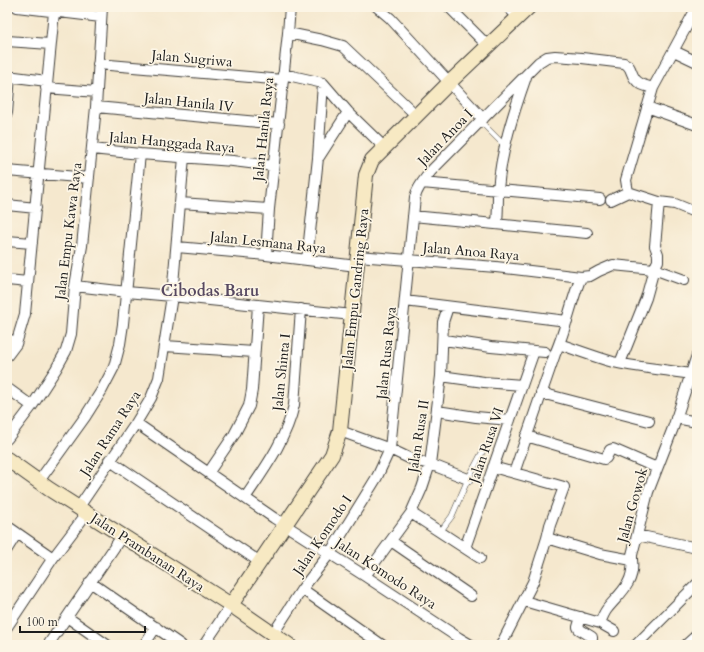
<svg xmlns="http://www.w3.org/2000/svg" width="704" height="652" viewBox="0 0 704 652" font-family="Cardo,serif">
	<rect width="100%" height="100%" fill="#fcf5e5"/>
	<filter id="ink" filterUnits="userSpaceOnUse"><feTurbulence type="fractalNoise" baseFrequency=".025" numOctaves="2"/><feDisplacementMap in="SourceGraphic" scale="8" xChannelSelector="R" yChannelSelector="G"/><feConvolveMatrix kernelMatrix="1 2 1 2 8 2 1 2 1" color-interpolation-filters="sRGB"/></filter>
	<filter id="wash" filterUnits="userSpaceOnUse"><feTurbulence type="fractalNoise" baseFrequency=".012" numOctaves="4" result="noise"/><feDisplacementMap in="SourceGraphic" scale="16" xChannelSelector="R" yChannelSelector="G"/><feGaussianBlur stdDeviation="0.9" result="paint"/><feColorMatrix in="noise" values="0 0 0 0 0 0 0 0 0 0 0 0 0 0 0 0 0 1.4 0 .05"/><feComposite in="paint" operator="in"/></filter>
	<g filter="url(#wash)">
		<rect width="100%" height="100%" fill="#f5e8ce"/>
	</g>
	<g filter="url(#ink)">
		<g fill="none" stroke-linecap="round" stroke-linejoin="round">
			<g stroke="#3d3b37" stroke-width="6">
				<path id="lane" d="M480 121 505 146
					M440 532 452 516 468 479 485 447"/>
			</g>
			<g stroke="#3d3b37" stroke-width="12">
				<path id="street" d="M17 7 101 17
					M377 7 390 18 483 119
					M449 7 488 46
					M508 7 518 17
					M697 7 653 88 626 180 628 192 659 202 675 204 697 213
					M288 33 322 40 343 46 416 115
					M7 41 50 44
					M674 51 697 62
					M98 64 283 80
					M283 74 323 83 348 112 384 147
					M7 76 47 81
					M46 88 97 92
					M96 107 279 124
					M647 107 697 125
					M7 113 10 76
					M92 149 140 154 233 161 273 166
					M319 157 348 112
					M7 171 89 178
					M422 183 600 199
					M611 200 628 192
					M180 203 269 209
					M7 205 36 208
					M413 216 587 233
					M497 223C498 212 498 201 498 190 501 151 513 114 526 77
					M7 241 32 243
					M177 247 266 255 357 266
					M266 255 269 209 288 33 290 7
					M358 256 496 267 581 277 590 276 599 271 613 265 654 269 684 280
					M307 260 318 158 323 83
					M7 280 28 282
					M75 286 127 292 172 296 352 315
					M405 301 567 321
					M7 338 16 344
					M444 340 491 347 545 352
					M559 344C577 350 595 357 613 362 638 368 664 369 690 374
					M165 346 254 352
					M7 356 16 344 25 314 54 12
					M620 363 646 298 654 269 658 261V254L655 246 659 202
					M441 376 484 382 522 385
					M7 388 32 406
					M541 393 649 421
					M437 411 476 417 510 420
					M676 418 697 422
					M136 423 274 518 365 576 459 638 471 645
					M340 431 390 449 413 460 430 464 468 479
					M526 436 604 459 606 458 610 450 613 449 657 468
					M7 439 32 406 56 369 66 351 71 334 75 286 82 246 96 107 102 7
					M109 460 260 562
					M493 467 564 487 550 525 547 538
					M209 472 234 435 249 406 252 390 258 305
					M514 473 555 354C566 329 571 302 581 277
					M39 481 85 417 102 390 114 367 120 344 123 324 140 154
					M245 498C265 468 286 440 294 405L301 309
					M79 507 136 423 151 398 159 378 172 296 184 157
					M411 513 480 558
					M7 526 53 558
					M637 535 697 548
					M391 541 471 596
					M465 548 534 351
					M7 549 17 533
					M365 576 411 513 422 488 430 464 441 376 443 322 448 307
					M90 582 181 645
					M302 589 382 645
					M524 601 600 623 614 631
					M67 617 107 645
					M581 617 578 627 579 629 592 637V639L590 645
					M600 623C602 618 604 613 607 609 620 593 635 583 632 560
					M7 627 53 558 87 513
					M273 634 302 589 330 553 377 477 390 449 415 197C418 186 425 179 431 171L539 62 547 57 555 56 582 58 624 63C632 66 630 73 635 79 639 85 647 86 653 88
					M48 645 122 536
					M144 645 156 627
					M204 645 231 605
					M501 645 533 582 547 538 600 554 632 560V555L648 492 673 428 697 355
					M636 645 697 584
					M686 645 697 635"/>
			</g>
			<g stroke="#3d3b37" stroke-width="16">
				<path id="secondary" d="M7 459 49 489 231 605 289 645
					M231 605 332 455 340 431 366 175 372 160 450 82 529 7"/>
			</g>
			<use href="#lane" stroke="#fff" stroke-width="5"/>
			<use href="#street" stroke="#fff" stroke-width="10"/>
			<use href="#secondary" stroke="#f7e9c3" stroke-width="14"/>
		</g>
	</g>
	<g text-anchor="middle" stroke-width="3.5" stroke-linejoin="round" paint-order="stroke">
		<g font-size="14" fill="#1c1c1c" stroke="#fcf5e5">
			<text transform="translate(192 58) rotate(5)" y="5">Jalan Sugriwa</text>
			<text transform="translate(189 102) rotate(6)" y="5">Jalan Hanila IV</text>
			<text transform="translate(263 129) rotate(-84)" y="5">Jalan Hanila Raya</text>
			<text transform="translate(445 137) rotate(-46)" y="5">Jalan Anoa I</text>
			<text transform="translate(172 142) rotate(5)" y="5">Jalan Hanggada Raya</text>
			<text transform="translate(68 231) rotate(-83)" y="5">Jalan Empu Kawa Raya</text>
			<text transform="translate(268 242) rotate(6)" y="5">Jalan Lesmana Raya</text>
			<text transform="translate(471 251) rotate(5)" y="5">Jalan Anoa Raya</text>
			<text transform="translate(355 289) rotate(-84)" y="5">Jalan Empu Gandring Raya</text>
			<text transform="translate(386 353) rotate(-84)" y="5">Jalan Rusa Raya</text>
			<text transform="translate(281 372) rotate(-84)" y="5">Jalan Shinta I</text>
			<text transform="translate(110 433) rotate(-57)" y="5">Jalan Rama Raya</text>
			<text transform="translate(418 436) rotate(-81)" y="5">Jalan Rusa II</text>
			<text transform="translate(486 445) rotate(-71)" y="5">Jalan Rusa VI</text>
			<text transform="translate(632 505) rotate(-74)" y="5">Jalan Gowok</text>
			<text transform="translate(322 535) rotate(-56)" y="5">Jalan Komodo I</text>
			<text transform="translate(148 552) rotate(33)" y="5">Jalan Prambanan Raya</text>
			<text transform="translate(386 573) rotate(33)" y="5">Jalan Komodo Raya</text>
		</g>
		<g font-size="16" font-weight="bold" fill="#574961" stroke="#fcf5e5">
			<text x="210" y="296">Cibodas Baru</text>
		</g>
	</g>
	<rect width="704" height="652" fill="none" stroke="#fcf5e5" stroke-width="24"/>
	<path d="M20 626v6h125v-6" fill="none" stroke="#1c1c1c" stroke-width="2"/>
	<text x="26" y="626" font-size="12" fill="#1c1c1c" stroke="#fcf5e5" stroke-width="3" paint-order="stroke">100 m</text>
</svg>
